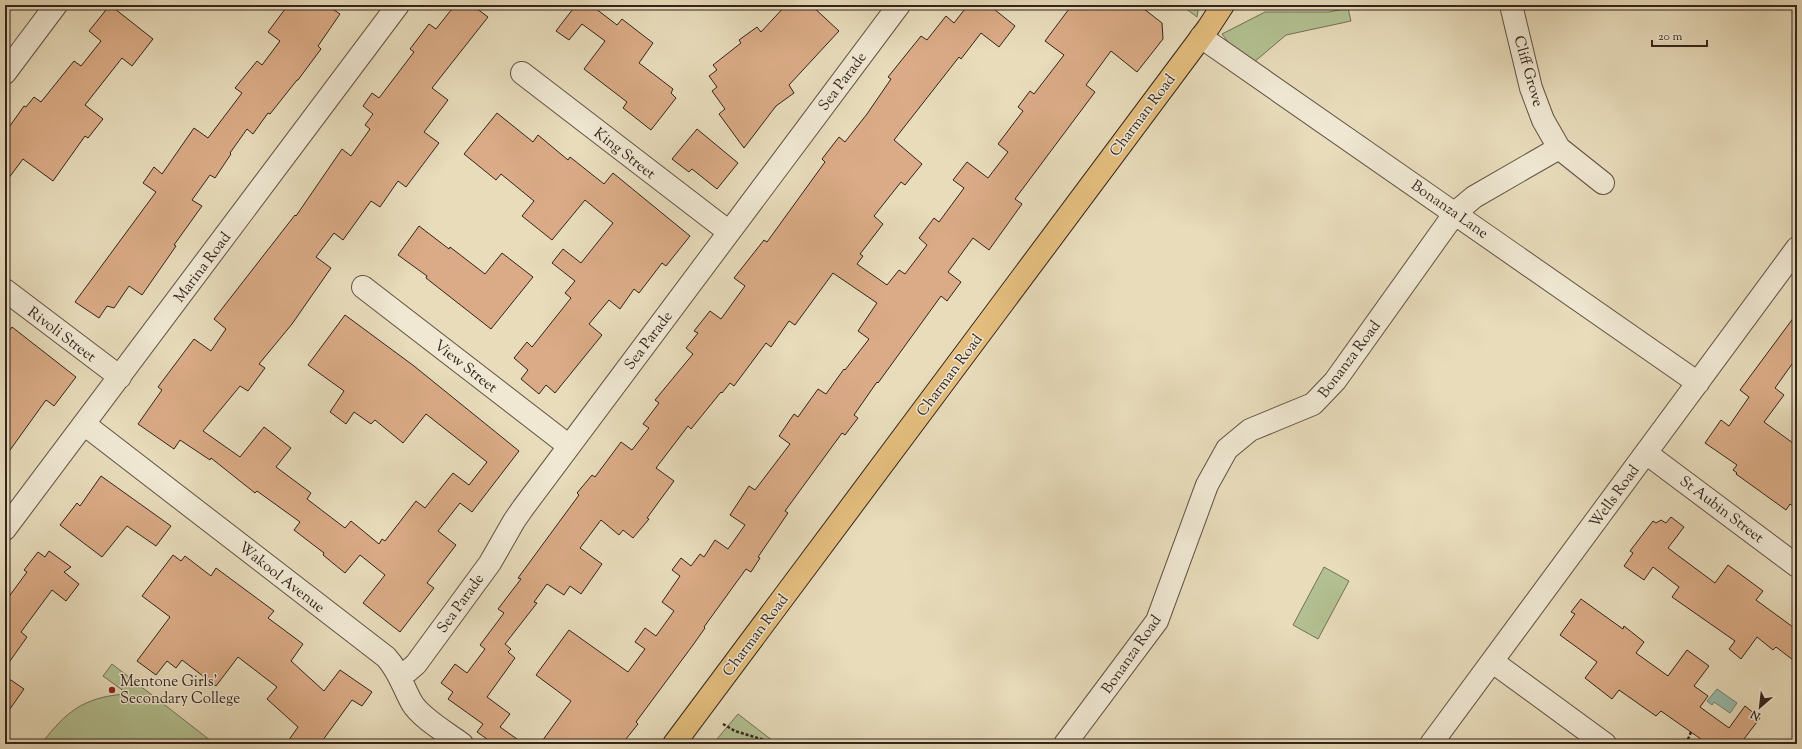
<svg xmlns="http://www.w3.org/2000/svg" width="1802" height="749" viewBox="0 0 1802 749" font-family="'Sorts Mill Goudy',serif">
	<rect width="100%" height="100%" fill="#e8dcbb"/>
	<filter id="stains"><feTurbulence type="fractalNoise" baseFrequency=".005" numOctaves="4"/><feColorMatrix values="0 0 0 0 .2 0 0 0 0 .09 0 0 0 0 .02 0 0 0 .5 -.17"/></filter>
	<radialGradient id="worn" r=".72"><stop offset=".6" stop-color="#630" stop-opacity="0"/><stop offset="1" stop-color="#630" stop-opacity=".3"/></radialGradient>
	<path fill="#b3c192" stroke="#737258" d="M1181 5H1199L1197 17Z
		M1348 8 1351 21 1286 35 1253 63 1235 51 1222 34 1265 12H1329Z
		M1324 567 1349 581 1318 639 1293 625Z
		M112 664 215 744H41C66 712 82 698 124 694L125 692 103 676Z
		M738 714 777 744H724L717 739Z"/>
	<path fill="#97bcad" stroke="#6f7f73" d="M1717 689 1737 703 1730 713 1714 702 1712 705 1707 701Z"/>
	<path fill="#daab86" stroke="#33241d" d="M110 5 153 39 132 66 122 58 85 105 103 119 88 138 85 136 53 181 23 159 5 183V133L24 106 26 107 34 97 41 102 74 61 81 66 101 41 89 31Z
		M288 5H327L340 14 318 46 321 49 298 80H297L270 114 268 113 253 134 247 129 230 153 231 154 215 178 210 175 192 200 202 206 174 245 176 246 142 295 129 286 114 308 107 306 99 318 75 302 156 192 143 183 154 167 162 174 194 128 208 138 242 93 235 88 257 61 262 65 280 41 268 32Z
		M455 5H472L488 17 432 88 448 100 424 132 439 143 406 187 398 181 380 207 371 201 343 240 334 233 316 257 331 268 292 324 259 364 265 368 248 391 240 386 203 431 240 457 264 427 291 448 276 467 311 493 307 499 345 528 351 521 379 544 382 539 385 541 416 501 425 508 453 473 469 485 487 462 426 414 403 443 375 420 371 424 354 412 346 424 330 412 344 391 308 365 345 315 414 366 519 451 472 512 460 503 438 531 456 545 427 583 434 588 400 632 363 603 385 575 360 555 345 573 323 555 324 553 294 530 300 522 257 491 255 493 211 458 210 460 180 440 174 449 138 424 162 390 158 387 194 339 211 351 226 329 214 319 295 215 296 216 342 149 351 156 370 129 365 125 373 114 363 106 372 93 379 98 414 52 410 49 429 24 436 29Z
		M576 5H591L617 25 622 19 653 43 639 63 673 89 671 93 676 98 651 130 623 108 627 102 584 69 605 41 582 24 569 40 556 31Z
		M786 5H811L839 31 789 85 794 93 776 106 744 148 719 114 725 109 712 91 717 87 709 76 717 70 713 65 741 43 739 40 757 27 761 32Z
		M968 5H989L1015 26 999 47 981 33 961 59 959 57 894 140 922 164 905 185 901 182 874 216 883 224 860 254 863 256 857 264 887 285 899 270 905 274 927 245 919 238 934 218 939 222 964 188 953 180 967 162 988 178 1008 152 998 144 1023 111 1018 107 1030 91 1034 94 1064 55 1045 41 1072 5H1139L1162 23 1163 39 1137 72 1111 51 1086 85 1095 92 1015 199 1022 204 989 250 973 238 948 272 961 282 947 301 941 296 878 383 877 382 854 415 858 418 845 435 842 433 785 511 788 513 758 557 760 558 751 572 746 569 704 627 705 628 693 645 636 722 638 724 622 744H540L571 701 536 675 569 630 628 672 645 649 635 642 645 628 656 636 674 611 662 602 680 576 672 570 681 558 691 566 700 554 704 557 715 540 728 549 745 525 730 515 749 486 755 490 790 444 779 436 794 414 798 417 818 389 826 394 844 369 845 370 869 339 858 331 877 303 833 273 795 325 789 321 771 347 766 343 734 386 730 383 722 393 721 392 691 429 688 426 656 468 674 481 647 518 649 519 633 538 623 530 619 535 601 520 580 548 602 564 581 594 570 586 564 595 547 584 534 602 537 603 505 644 511 649 508 652 515 658 487 697 510 714 500 727 524 744H494L477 732 483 724 448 699 453 692 441 683 455 664 467 673 485 649 480 645 504 613 498 609 521 579 518 578 579 495 577 493 592 475 595 477 621 442 632 450 649 428 643 424 659 403 655 400 693 354 686 348 698 333 694 331 710 311 721 319 745 286 734 278 764 240 767 242 825 162 822 159 839 137 845 142 867 114 891 79 888 77 921 36 927 40 946 16 954 23Z
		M497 113 533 142 538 135 568 160 570 157 604 184 613 173 690 236 666 266 662 263 639 293 634 289 620 309 609 300 589 324 602 335 555 393 546 385 539 394 521 379 528 370 514 358 527 342 532 347 571 298 565 293 575 281 552 263 563 249 581 263 613 223 585 200 552 240 522 216 534 201 501 174 496 180 464 154Z
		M697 129 738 163 717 189 692 169 689 172 672 159Z
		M419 226 449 249 450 247 485 274 502 253 533 277 491 329 426 278 427 276 398 255Z
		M1797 313V357L1775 388 1784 395 1764 422 1797 446V509L1790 504 1786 510 1736 474 1737 473 1733 470 1737 465 1705 443 1721 420 1729 426 1749 397 1740 390Z
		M12 327 76 377 54 406 46 400 5 457V337Z
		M101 476 171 526 156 546 127 526 102 557 60 525 77 503 80 506Z
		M1671 517 1684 527 1668 548 1715 583 1728 565 1763 591 1756 600 1797 630V663L1776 647 1773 650 1757 637 1741 659 1729 649 1735 641 1672 597 1679 587 1653 567 1644 580 1624 566 1633 553 1630 551 1653 521 1656 523 1661 520 1666 523Z
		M49 551 71 567 64 572 79 584 66 601 52 590 21 632 27 637 5 668V602L27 572 24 570 38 552 45 557Z
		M173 555 181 561 185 556 211 576 216 568 274 611 268 618 303 644 291 661 324 691 340 670 372 692 362 706 352 700 320 744H286L298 727 267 699 277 687 238 657 216 686 182 660 176 668 167 661 156 675 137 661 170 617 142 596Z
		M1581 599 1623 629 1624 626 1644 642 1636 653 1668 676 1687 650 1709 666 1694 686 1708 696 1700 707 1729 728 1745 706 1760 718 1744 739 1751 744H1708L1661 711 1656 716 1619 690 1612 699 1585 678 1597 662 1560 635 1575 614 1571 612Z
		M5 676 24 689 5 716Z"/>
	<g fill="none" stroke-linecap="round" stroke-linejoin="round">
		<g stroke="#605244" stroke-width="24">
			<path id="minor" d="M1511 5 1531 88 1543 120 1559 148 1603 183
				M1201 37 1698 383
				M5 73 56 5
				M522 73 729 232
				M363 287 569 446
				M5 290 120 377
				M84 424 386 657C399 671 403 687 412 703 421 718 447 733 462 744
				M1646 453 1797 566
				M5 529 398 5
				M1493 662 1605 744
				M400 675 408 671 416 664 490 563 514 521 523 508 899 5
				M1065 744 1157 621 1207 485 1227 449 1250 430 1313 404 1335 381 1455 213 1474 197 1559 148
				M1431 744 1797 248"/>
		</g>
		<g stroke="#33241d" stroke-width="24">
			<path id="major" d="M674 744 1208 28 1223 5"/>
		</g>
		<path stroke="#33241d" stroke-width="2.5" stroke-dasharray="3 2" stroke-linecap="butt" d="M723 724 735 731 764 740 769 744
			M1686 744 1691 732"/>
		<use href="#minor" stroke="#f0e8d3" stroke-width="22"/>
		<use href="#major" stroke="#e4be7e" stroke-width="22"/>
	</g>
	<circle fill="#8f2418" stroke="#f0e8d3" stroke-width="1.5" cx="112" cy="690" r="4"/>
	<g text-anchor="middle" stroke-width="3" stroke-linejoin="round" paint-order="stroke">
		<g font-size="15" fill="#33241d" stroke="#f0e8d3">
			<text transform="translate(1529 71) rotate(74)" y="5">Cliff Grove</text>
			<text transform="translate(842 81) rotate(-53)" y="5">Sea Parade</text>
			<text transform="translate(1142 115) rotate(-53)" y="5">Charman Road</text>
			<text transform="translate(625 153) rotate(38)" y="5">King Street</text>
			<text transform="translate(1450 209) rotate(35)" y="5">Bonanza Lane</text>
			<text transform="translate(202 267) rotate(-53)" y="5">Marina Road</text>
			<text transform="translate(62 334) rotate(37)" y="5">Rivoli Street</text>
			<text transform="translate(648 340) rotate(-53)" y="5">Sea Parade</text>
			<text transform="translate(1349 359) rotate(-53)" y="5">Bonanza Road</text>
			<text transform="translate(466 366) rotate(38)" y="5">View Street</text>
			<text transform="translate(949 375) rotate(-53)" y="5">Charman Road</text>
			<text transform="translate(1614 496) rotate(-54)" y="5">Wells Road</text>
			<text transform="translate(1722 509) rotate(37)" y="5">St Aubin Street</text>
			<text transform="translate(282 577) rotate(38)" y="5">Wakool Avenue</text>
			<text transform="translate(460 603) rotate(-54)" y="5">Sea Parade</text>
			<text transform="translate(755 635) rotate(-53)" y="5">Charman Road</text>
			<text transform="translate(1131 654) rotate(-55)" y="5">Bonanza Road</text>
		</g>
		<g font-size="15" fill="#33241d" stroke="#f0e8d3" text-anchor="start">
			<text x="120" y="686">Mentone Girls'<tspan x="120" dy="17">Secondary College</tspan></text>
		</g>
	</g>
	<rect width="1802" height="749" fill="none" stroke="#e8dcbb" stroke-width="20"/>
	<rect x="6" y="6" width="1790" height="737" fill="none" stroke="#33241d" stroke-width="2"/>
	<rect x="10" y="10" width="1782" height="729" fill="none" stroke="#33241d"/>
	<g transform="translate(1760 707) rotate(208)" stroke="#f0e8d3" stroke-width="3" paint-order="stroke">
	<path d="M0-3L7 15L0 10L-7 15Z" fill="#33241d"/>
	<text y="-6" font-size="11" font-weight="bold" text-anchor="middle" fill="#33241d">N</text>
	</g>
	<path d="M1652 40v6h55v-6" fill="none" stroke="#33241d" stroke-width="2"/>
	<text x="1658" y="40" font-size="12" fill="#33241d" stroke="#f0e8d3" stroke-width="3" paint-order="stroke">20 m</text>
	<rect width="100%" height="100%" filter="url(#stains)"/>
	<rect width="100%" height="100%" fill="url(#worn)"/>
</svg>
